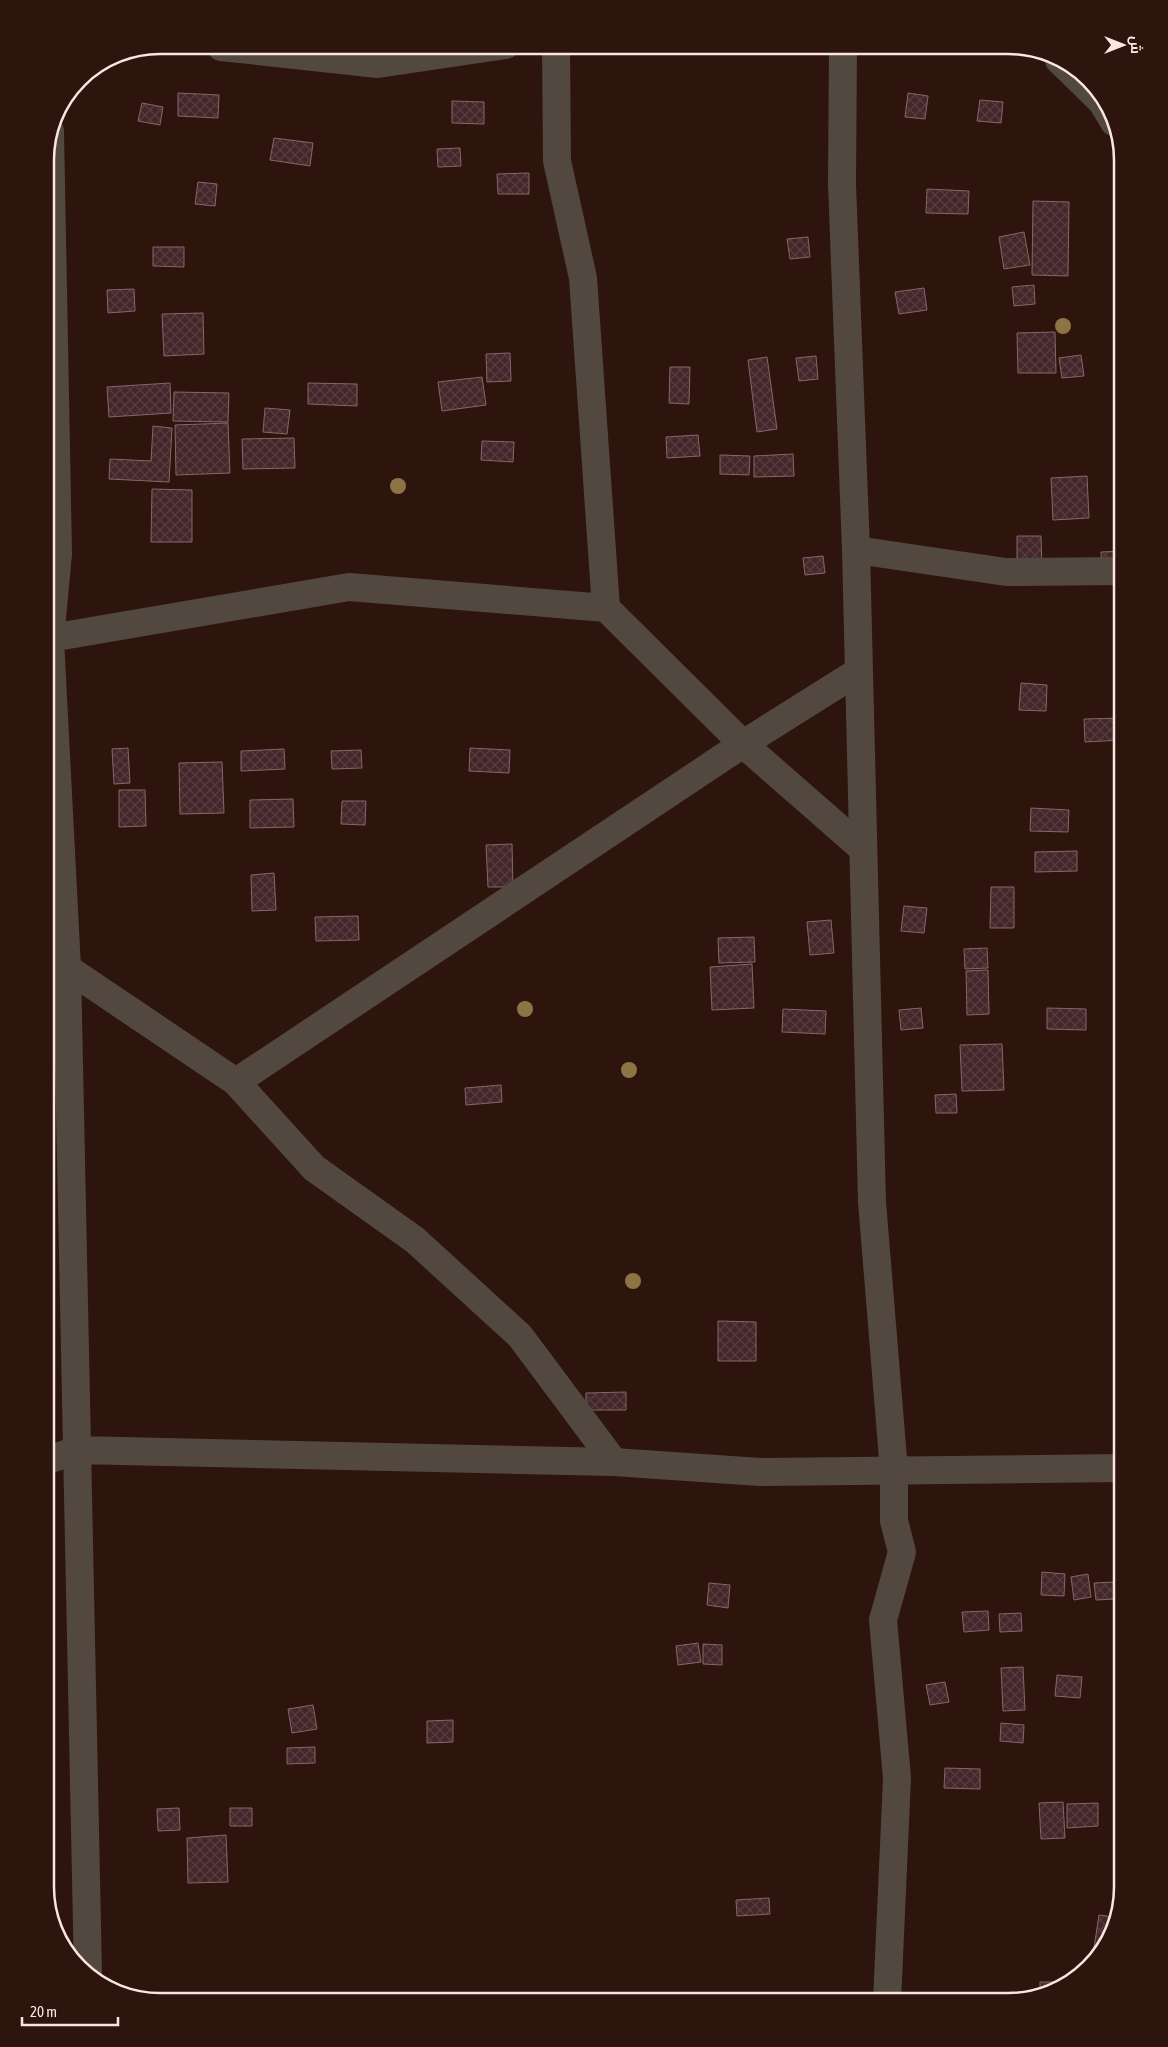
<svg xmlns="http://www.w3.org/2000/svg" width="1168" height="2047" viewBox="0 0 1168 2047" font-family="'Asap Condensed',Cairo,sans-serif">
	<defs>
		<pattern id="building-cross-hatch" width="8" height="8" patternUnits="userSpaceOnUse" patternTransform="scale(1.25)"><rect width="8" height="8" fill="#43272a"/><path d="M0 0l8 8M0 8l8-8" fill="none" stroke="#563c3e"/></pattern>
	</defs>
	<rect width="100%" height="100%" fill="#2d140c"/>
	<path fill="url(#building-cross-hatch)" stroke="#876669" d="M178 93 219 95 218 118 178 116Z
		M908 93 928 96 925 119 905 117Z
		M980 100 1003 102 1001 123 977 121Z
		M452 101 484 102V124L452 123Z
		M142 103 163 107 160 125 138 121Z
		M274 138 313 143 310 166 270 160Z
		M460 148 461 166 438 167 437 149Z
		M529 173V194H498L497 174Z
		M198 182 217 184 215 206 195 204Z
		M927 189 969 191 968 214 926 213Z
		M1033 201 1069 202 1068 276 1032 275Z
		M1024 232 1030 265 1004 269 999 237Z
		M808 237 810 257 790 259 787 239Z
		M153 247H184V267L153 266Z
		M1034 285 1035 304 1014 306 1012 287Z
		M924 288 927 310 899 314 895 292Z
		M134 289 135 311 108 313 107 290Z
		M203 313 204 354 164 356 162 314Z
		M1055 332 1056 373H1018L1017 333Z
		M510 353 511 381 487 382 486 354Z
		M1081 355 1084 376 1062 378 1059 358Z
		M816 356 818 379 799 381 796 358Z
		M767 357 777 429 757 432 748 360Z
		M670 367H690L689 404 669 403Z
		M482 377 486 405 442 411 438 382Z
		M170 383 171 413 109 417 107 387Z
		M308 383 357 384V406L308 404Z
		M174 392 229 393 228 422 173 421Z
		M265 408 290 410 287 434 263 432Z
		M228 423 230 473 176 475 175 425Z
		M153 426 172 428 169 482 109 479 110 459 151 461Z
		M698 435 700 456 667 458 666 437Z
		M294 438 295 468 243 469 242 439Z
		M482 441 514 442 513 462 481 460Z
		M793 454 794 476 754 477V456Z
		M720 455 750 456 749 475 720 474Z
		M1087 476 1089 518 1053 520 1051 478Z
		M152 489 192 490V542H151Z
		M1017 536H1041L1042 571H1017Z
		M1123 551V572L1102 573 1101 552Z
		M823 556 825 573 805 575 803 558Z
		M1021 683 1047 685 1046 711 1019 710Z
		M1123 718V740L1085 742 1084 719Z
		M128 748 130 783 114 784 112 749Z
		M470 748 510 750 509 773 469 771Z
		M284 749 285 769 241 771V751Z
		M361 750 362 768 332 769 331 751Z
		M222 762 224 813 180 814 179 763Z
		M119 790H145L146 826 119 827Z
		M293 799 294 827 250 828V800Z
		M342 801H366L365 825 341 824Z
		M1031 808 1069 810 1068 832 1030 831Z
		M512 844 513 887H488L486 845Z
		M1077 851V871L1035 872V852Z
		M274 873 276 910 252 911 251 875Z
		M991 887H1014V928H990Z
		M904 906 927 908 924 933 901 931Z
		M358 916 359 940 316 941 315 917Z
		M831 920 834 953 810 955 807 922Z
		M754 937 755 962 719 963 718 938Z
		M987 948 988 968 965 969 964 949Z
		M752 964 754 1008 712 1010 710 967Z
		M988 970 989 1014 967 1015 966 971Z
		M921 1008 923 1028 901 1030 899 1010Z
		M1047 1008 1086 1009V1030L1047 1029Z
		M783 1009 826 1011 825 1034 782 1032Z
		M1002 1044 1004 1090 962 1091 960 1045Z
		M501 1085 502 1102 466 1105 465 1088Z
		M956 1094 957 1113H936L935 1095Z
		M718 1321 756 1322V1361H718Z
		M626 1392V1410H586V1393Z
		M1042 1572 1065 1574 1064 1596 1041 1595Z
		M1088 1574 1091 1597 1074 1600 1071 1577Z
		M1114 1582 1115 1599 1096 1600 1094 1583Z
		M709 1583 730 1585 728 1608 707 1605Z
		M988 1611 989 1630 964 1632 962 1612Z
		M1021 1613 1022 1631 1000 1632 999 1614Z
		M698 1643 701 1662 678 1665 676 1646Z
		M703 1644 722 1645V1665L703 1664Z
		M1023 1667 1025 1710 1003 1711 1001 1668Z
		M1057 1675 1082 1677 1080 1698 1055 1696Z
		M945 1682 949 1702 930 1705 926 1685Z
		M313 1705 317 1729 292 1733 288 1709Z
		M453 1720V1742L427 1743V1721Z
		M1001 1723 1024 1725 1023 1743 1000 1741Z
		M315 1747V1763L287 1764V1748Z
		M945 1768 980 1769V1789L944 1788Z
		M1063 1802 1065 1838 1041 1839 1039 1803Z
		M1098 1803V1826L1067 1828V1804Z
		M179 1808 180 1830 158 1831 157 1809Z
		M230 1808H252V1826H230Z
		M226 1835 228 1882 188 1883 187 1838Z
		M1117 1858H1123V1883H1116Z
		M769 1898 770 1914 737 1916 736 1900Z
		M1099 1915 1114 1917 1104 1949 1094 1948Z
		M1040 1982H1058V1990L1040 1995Z"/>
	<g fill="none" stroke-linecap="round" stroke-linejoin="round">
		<path stroke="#524840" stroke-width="28" d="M556 45 557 161 583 278 606 608
			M843 45 842 184 856 550 872 1202 894 1471V1521L902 1552 883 1620 897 1778 887 2002
			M221 47 378 64 506 45
			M1059 60 1102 102 1114 122
			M50 131 58 554 50 639 67 968 88 1974
			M856 550 1006 572 1123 571
			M45 639 349 587 606 608 743 744 863 849
			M67 968 236 1082 314 1168 415 1240 520 1336 614 1462 760 1472 1123 1468
			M236 1082 743 744 859 671
			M45 1461 77 1450 614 1462"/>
	</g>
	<g fill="#8d7445">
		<circle cx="1063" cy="326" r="8"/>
		<circle cx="398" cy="486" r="8"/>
		<circle cx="525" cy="1009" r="8"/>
		<circle cx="629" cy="1070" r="8"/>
		<circle cx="633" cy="1281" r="8"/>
	</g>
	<path d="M0 0H1168V2047H0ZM160 54H1008A106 106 0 0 1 1114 160V1887A106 106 0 0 1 1008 1993H160A106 106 0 0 1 54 1887V160A106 106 0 0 1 160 54Z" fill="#2d140c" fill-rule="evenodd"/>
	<path fill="none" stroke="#f9e6e1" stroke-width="2.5" d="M160 54H1008A106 106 0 0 1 1114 160V1887A106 106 0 0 1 1008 1993H160A106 106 0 0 1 54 1887V160A106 106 0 0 1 160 54Z"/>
	<g transform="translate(1123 45) rotate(90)" stroke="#2d140c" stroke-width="4" paint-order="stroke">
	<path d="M0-4L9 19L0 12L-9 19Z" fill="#f9e6e1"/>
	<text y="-8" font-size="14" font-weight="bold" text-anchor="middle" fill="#f9e6e1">ش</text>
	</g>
	<path d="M22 2017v8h96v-8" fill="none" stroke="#f9e6e1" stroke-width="2.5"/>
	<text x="30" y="2017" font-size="15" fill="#f9e6e1" stroke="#2d140c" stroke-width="4" paint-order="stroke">20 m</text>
</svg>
